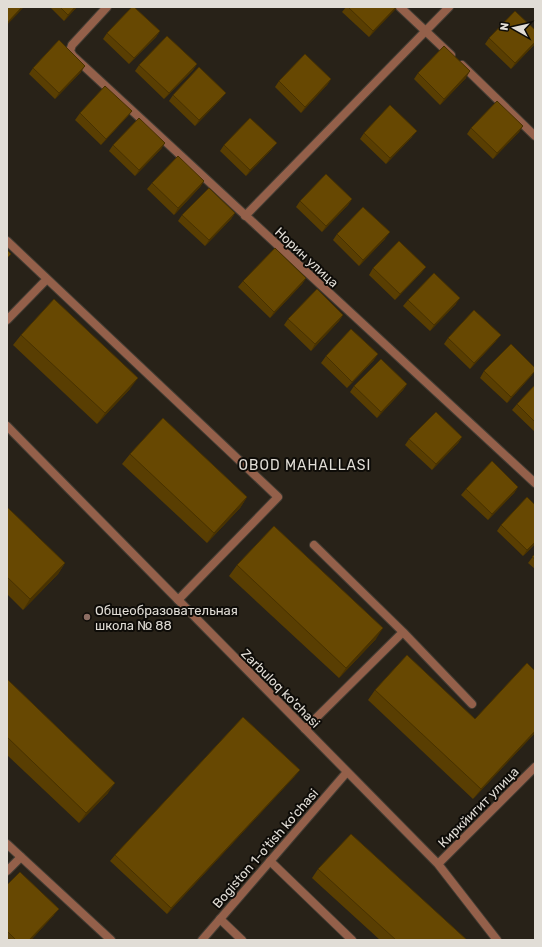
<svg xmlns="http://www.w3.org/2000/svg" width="542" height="947" viewBox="0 0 542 947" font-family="Rubik,sans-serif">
	<rect width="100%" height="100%" fill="#282218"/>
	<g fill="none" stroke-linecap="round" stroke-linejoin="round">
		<g stroke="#423c33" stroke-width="10">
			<path id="lane" d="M7 241 278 497 178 600
				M7 320 47 279
				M403 632 472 704
				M305 729 403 632 314 545
				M270 861 352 940
				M7 871 21 857
				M220 919 242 940"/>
		</g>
		<g stroke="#423c33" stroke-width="10">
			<path id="street" d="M107 7 72 45 70 51 73 56 535 483
				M400 7 451 55
				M462 65 535 136
				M245 216 449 7
				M7 426 438 864 497 940
				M7 844 111 940
				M438 864 535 767
				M202 940 347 772"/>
		</g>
		<use href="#lane" stroke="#94604a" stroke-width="8"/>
		<use href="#street" stroke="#94604a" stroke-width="8"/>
	</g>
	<path fill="#593e02" d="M50 7H77L64 21Z
		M346 7H397L369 37 342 12Z
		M535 30V44L511 69 485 44 489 38Z
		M160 31 156 37 129 64 103 39 107 33Z
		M197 64 193 70 164 99 135 71 139 65Z
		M33 68 81 72 55 99 29 74Z
		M418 73 466 78 440 105 414 79Z
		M331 79 327 85 301 113 275 87 279 81Z
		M173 95 221 99 195 126 169 101Z
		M132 111 127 117 101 145 75 120 80 113Z
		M523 126 519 132 493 159 467 134 471 128Z
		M364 133 412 137 386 164 360 139Z
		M165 143 161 149 135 176 109 151 113 145Z
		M224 145 272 149 246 176 220 151Z
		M204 181 200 187 174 215 147 189 152 183Z
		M352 199 348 205 322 232 296 207 300 201Z
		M235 213 231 219 205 246 178 221 182 215Z
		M337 234 385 239 359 266 333 240Z
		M426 267 421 273 395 300 369 275 373 268Z
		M306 278 302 284 270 318 238 287 243 281Z
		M408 300 456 304 430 331 403 306Z
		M343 315 339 321 311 351 284 325 288 319Z
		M21 335 130 389 97 424 13 345Z
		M448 338 496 341 470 369 444 344Z
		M326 356 374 360 347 388 321 363Z
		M484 371 532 375 507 403 480 378Z
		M407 384 403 390 377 418 350 392 354 386Z
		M535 385V432L512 410 517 404Z
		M462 437 458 443 432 470 405 445 409 439Z
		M130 454 247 497 240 508 207 543 122 464Z
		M518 487 514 493 488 520 461 495 466 489Z
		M535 505V544L523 556 497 531 501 525Z
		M7 507 65 563 58 574 23 610 7 594Z
		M535 554V569L528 563Z
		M237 565 376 639 339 678 229 576Z
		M535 671V733L473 799 368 700 375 690 475 719Z
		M7 679 108 793 79 823 7 755Z
		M295 776 167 914 110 861 115 855Z
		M318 869 467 940H380L312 878Z
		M7 885 54 915 31 940H7Z"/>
	<path fill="#483201" d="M22 7H24L7 25V23Z
		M75 7H77L64 21 68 15Z
		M396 7H397L395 10 369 37 373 31Z
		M160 31 156 37 129 64 134 58Z
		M535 42V44L511 69 515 63Z
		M197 64 193 70 164 99 169 93Z
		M85 66 81 72 55 99 59 93Z
		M470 71 466 78 440 105 444 99Z
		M331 79 327 85 301 113 305 107Z
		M226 93 221 99 195 126 199 120Z
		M132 111 127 117 101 145 106 139Z
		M523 126 519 132 493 159 497 153Z
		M417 131 412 137 386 164 390 158Z
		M165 143 161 149 135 176 139 170Z
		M277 143 272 149 246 176 250 170Z
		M204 181 200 187 174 215 178 208Z
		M352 199 348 205 322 232 326 226Z
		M235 213 231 219 205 246 209 240Z
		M390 232 385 239 359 266 363 260Z
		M426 267 421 273 395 300 400 294Z
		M306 278 302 284 270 318 274 312Z
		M460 298 456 304 430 331 434 325Z
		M343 315 339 321 311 351 315 344Z
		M501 335 496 341 470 369 474 363Z
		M378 354 374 360 347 388 352 382Z
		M535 371 532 375 507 403 511 397Z
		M138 378 130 389 97 424 105 413Z
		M407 384 403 390 377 418 381 412Z
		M462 437 458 443 432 470 436 464Z
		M518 487 514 493 488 520 492 514Z
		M247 497 240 508 207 543 214 533Z
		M535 542V544L523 556 527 550Z
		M65 563 58 574 23 610 30 599Z
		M383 628 376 639 339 678 346 668Z
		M535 731V733L473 799 481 789Z
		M300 770 295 776 167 914 171 908Z
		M115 783 108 793 79 823 86 813Z
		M59 909 54 915 31 940H29Z"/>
	<path fill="#674802" stroke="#483201" d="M7 7H22L7 23Z
		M60 7H75L68 15Z
		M132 7H134L160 31 134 58 107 33Z
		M348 7H396L373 31Z
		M515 11 535 30V42L515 63 489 38Z
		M167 36 197 64 169 93 139 65Z
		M59 40 85 66 59 93 33 68Z
		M444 46 470 71 444 99 418 73Z
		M305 54 331 79 305 107 279 81Z
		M199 67 226 93 199 120 173 95Z
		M105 86 132 111 106 139 80 113Z
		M497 101 523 126 497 153 471 128Z
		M390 105 417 131 390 158 364 133Z
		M139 118 165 143 139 170 113 145Z
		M250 118 277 143 250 170 224 145Z
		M178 156 204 181 178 208 152 183Z
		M326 174 352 199 326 226 300 201Z
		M209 188 235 213 209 240 182 215Z
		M363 207 390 232 363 260 337 234Z
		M399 241 426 267 400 294 373 268Z
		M275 248 306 278 274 312 243 281Z
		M7 250 11 254 7 258Z
		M434 273 460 298 434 325 408 300Z
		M317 289 343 315 315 344 288 319Z
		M54 299 138 378 105 413 21 335Z
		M474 310 501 335 474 363 448 338Z
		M351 329 378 354 352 382 326 356Z
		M511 344 535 368V371L511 397 484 371Z
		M381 359 407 384 381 412 354 386Z
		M535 385V422L517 404Z
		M436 412 462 437 436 464 409 439Z
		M163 418 247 497 214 533 130 454Z
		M492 461 518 487 492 514 466 489Z
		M527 497 535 505V542L527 550 501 525Z
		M7 507 65 563 30 599 7 577Z
		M274 526 383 628 346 668 237 565Z
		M535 554V559L532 557Z
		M407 655 475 719 527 663 535 671V731L481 789 375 690Z
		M7 679 115 783 86 813 7 737Z
		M243 717 300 770 171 908 115 855Z
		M351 834 467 940H396L318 869Z
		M20 872 59 909 29 940H16L7 931V885Z"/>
	<circle fill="#8d6e63" stroke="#0e0c08" stroke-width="1.5" cx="87" cy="617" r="4"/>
	<g text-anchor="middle" stroke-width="4" stroke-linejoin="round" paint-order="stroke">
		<g font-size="13" fill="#e1ddd6" stroke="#0e0c08">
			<text transform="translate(307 257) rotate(43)" y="5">Норин улица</text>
			<text transform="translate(281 688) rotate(45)" y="5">Zarbuloq ko'chasi</text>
			<text transform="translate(478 807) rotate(-45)" y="5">Киркйигит улица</text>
			<text transform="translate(265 848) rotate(-49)" y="5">Bogiston 1-o'tish ko'chasi</text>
		</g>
		<g font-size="13" fill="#e1ddd6" stroke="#0e0c08" text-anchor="start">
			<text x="95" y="615">Общеобразовательная<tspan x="95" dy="15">школа № 88</tspan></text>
		</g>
		<g font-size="14" letter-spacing="1" fill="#e1ddd6" stroke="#0e0c08">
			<text x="305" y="470">OBOD MAHALLASI</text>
		</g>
	</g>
	<rect width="542" height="947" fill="none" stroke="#e1ddd6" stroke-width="16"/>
	<g transform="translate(514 28) rotate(278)" stroke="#0e0c08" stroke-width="3" paint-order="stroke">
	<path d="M0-3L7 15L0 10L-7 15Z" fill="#e1ddd6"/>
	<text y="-6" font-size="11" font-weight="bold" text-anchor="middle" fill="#e1ddd6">N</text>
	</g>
</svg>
